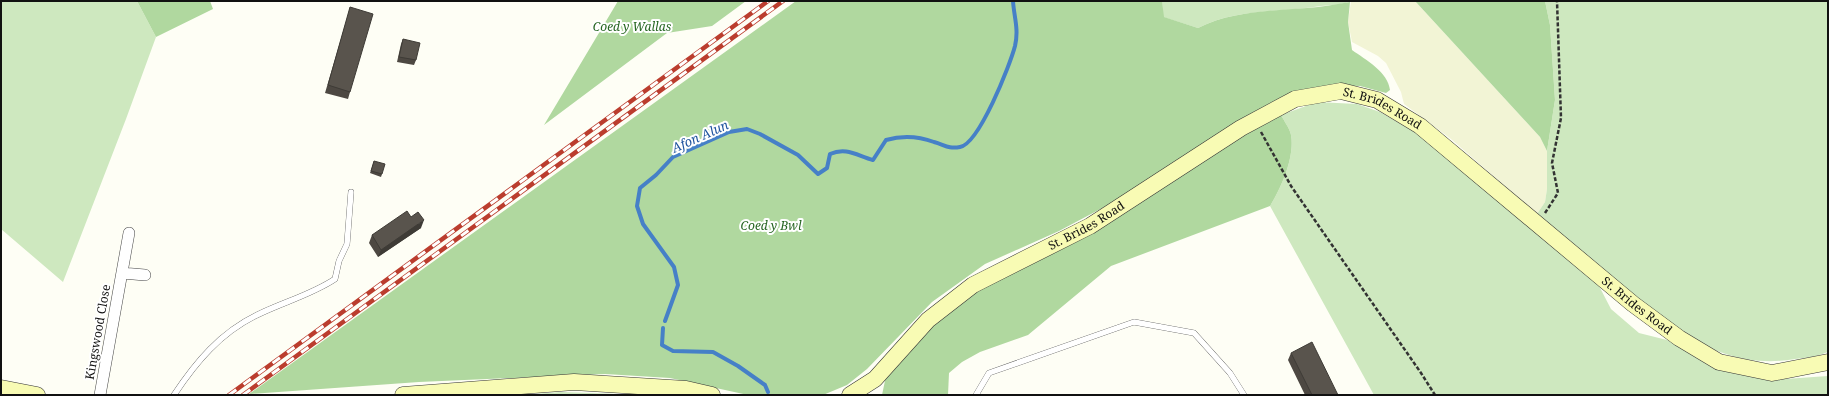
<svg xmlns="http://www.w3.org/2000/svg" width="1829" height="396" viewBox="0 0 1829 396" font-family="'Noto Serif',serif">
	<rect width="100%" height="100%" fill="#fefef5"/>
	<path fill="#f2f4d5" d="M1351 1H1415L1540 137 1547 151V189L1545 202 1537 214 1451 139 1404 104 1401 92 1386 63 1378 56 1352 42 1348 22Z"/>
	<path fill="#cee8bf" d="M1 1H137L156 37 126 119 63 282 1 229Z
		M1162 1H1351C1343 5 1330 5 1321 6 1280 13 1236 8 1198 28L1163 17Z
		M1545 1H1828V352C1818 356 1807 358 1795 359 1721 372 1669 326 1616 281 1590 259 1563 236 1537 214L1545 202 1547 189V151L1555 100 1550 25Z
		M1317 102 1357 104 1380 112 1430 141 1598 284 1611 309 1639 333 1667 340 1708 365 1772 380 1828 376V395H1374L1270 206C1281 188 1295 157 1291 135 1290 129 1284 121 1281 115Z
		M561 392 647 395H520Z"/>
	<path fill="#b0d89f" d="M137 1H210L213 9 156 37Z
		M618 1H746L712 26 667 33 544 125Z
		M796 1H1162L1164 17 1198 28C1232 11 1270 11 1307 8 1322 7 1336 4 1350 2L1348 22 1352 50C1366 60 1388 72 1390 90L1386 93 1360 86 1334 85 1059 231 985 264 932 302 867 369 847 385 823 395H748L670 378 605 374 419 382 249 394Z
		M1415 1H1545L1550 25 1555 100 1547 151 1540 137Z
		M1281 115C1284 121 1290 129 1291 135 1295 157 1281 188 1270 206L1111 266 1028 335 980 352 962 362 949 373 948 395H882L886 376 914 340 968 295 1222 146Z"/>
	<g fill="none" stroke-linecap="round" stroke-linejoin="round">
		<path stroke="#4680c7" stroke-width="4" d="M665 321 678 285 674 267 643 224 637 206 640 188 656 175 673 157 729 132 747 129 760 134 798 155 818 174 827 168 830 154C846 147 856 155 873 160L886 140C903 135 918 136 934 142 945 145 948 149 960 147 979 144 1010 65 1015 46 1019 29 1014 17 1013 1
			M663 328 662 345 673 351 713 352 738 366 765 385 768 392"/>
		<g stroke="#444" stroke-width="6">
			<path id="service" d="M174 395C196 362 220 333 257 315 283 302 311 295 335 279L339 261 347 244 351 192
				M976 395 989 373 1134 322 1194 333 1230 373 1244 395"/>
		</g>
		<g stroke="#444" stroke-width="12">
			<path id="minor" d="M122 273 145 275
				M100 395 129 233"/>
		</g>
		<g stroke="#333" stroke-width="17">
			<g id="secondary">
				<path d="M1 388 37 395"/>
				<path d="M403 395 574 382 686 389 712 395"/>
				<path id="s1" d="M850 395 875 379 928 320 973 285 1090 226 1241 128 1295 99 1341 91 1377 100 1420 126 1633 304 1679 338 1719 362 1772 373 1828 362"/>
			</g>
		</g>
		<path stroke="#333" stroke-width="2.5" stroke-dasharray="4 2" stroke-linecap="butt" d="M1261 132 1291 186 1421 373 1435 395
			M1545 213 1558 193 1552 163 1561 118 1557 1"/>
		<use href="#service" stroke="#fff" stroke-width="5.5"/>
		<use href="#minor" stroke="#fff" stroke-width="11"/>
		<use href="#secondary" stroke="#f8fbb4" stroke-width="16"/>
		<g stroke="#bb3d2e" stroke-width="4.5">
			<path id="rail" d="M229 395 768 1
				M243 395 783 1"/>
		</g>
		<use href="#rail" stroke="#fff" stroke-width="3" stroke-dasharray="9" stroke-linecap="butt"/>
	</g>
	<path fill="#4d4842" d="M350 7V92L348 99 325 93 348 15Z
		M403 39 416 60 414 65 397 62 401 44Z
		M374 161 382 174 381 177 370 173Z
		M411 217 421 228 378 257 369 243 372 235Z
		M1291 353 1338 395H1305L1288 360Z"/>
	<path fill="#3e3b36" d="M424 220 421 228 378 257 381 250Z"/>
	<path fill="#59544d" stroke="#3e3b36" d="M350 7 373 14 350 92 328 85Z
		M403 39 420 43 416 60 399 57Z
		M374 161 385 164 382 174 371 171Z
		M407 211 411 217 418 212 424 220 381 250 372 235Z
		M1312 342 1338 395H1312L1291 353Z"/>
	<g text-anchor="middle" stroke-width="4" stroke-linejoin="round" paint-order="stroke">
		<g font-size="12" font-style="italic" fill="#276623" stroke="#fff">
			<text x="632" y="31">Coed y Wallas</text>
			<text x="771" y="230">Coed y Bwl</text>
		</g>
		<g font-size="12" fill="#111" stroke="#fff">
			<text dy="4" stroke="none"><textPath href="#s1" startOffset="630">St. Brides Road</textPath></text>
			<text dy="4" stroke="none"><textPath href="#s1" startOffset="294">St. Brides Road</textPath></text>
			<text dy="4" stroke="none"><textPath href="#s1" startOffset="954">St. Brides Road</textPath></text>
			<text transform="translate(98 332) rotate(-80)" y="4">Kingswood Close</text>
		</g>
		<g font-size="13" font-style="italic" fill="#1f539e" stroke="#fff">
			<text transform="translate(700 136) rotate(-24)" y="5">Afon Alun</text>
		</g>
	</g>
	<rect width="1829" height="396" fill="none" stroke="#111111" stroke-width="4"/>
</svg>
